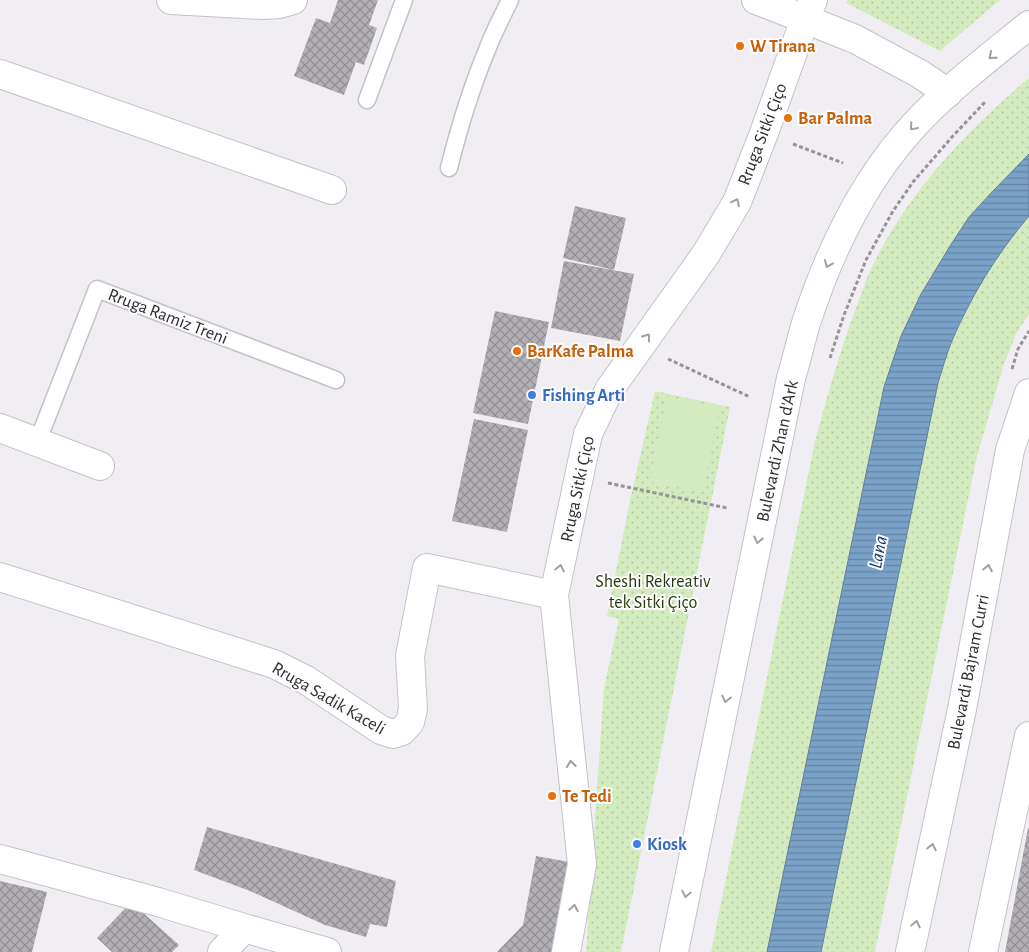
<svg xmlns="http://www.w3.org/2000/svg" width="1029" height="952" viewBox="0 0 1029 952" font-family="'Alegreya Sans',sans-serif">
	<defs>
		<pattern id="park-dots" width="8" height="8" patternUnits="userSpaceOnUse" patternTransform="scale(1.25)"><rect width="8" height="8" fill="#d3ebbf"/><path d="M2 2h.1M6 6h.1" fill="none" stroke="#b5caa4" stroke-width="1.8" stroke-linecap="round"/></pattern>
		<pattern id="water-rules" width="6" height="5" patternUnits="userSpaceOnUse" patternTransform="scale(1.25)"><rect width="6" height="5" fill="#7aa2c8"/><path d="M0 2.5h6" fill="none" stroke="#6484a3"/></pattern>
		<pattern id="building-cross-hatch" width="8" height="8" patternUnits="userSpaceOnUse" patternTransform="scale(1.25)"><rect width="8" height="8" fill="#b3b0b5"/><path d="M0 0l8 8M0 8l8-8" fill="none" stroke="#929094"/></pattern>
	</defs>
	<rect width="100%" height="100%" fill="#f1eef3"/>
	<path fill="url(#park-dots)" d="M848 0H1000L940 51 846 3Z
		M1029 78V154L992 192 969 217 950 246 921 294 901 336 884 387 767 952H711L815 441C828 394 841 346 859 300 863 290 866 279 871 269 907 193 966 131 1029 78Z
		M1029 216V314L1016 334 1003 367 977 456 875 952H821L938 383C942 370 946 356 951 343 971 296 996 255 1029 216Z
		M655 391 730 407 621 952H586L604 687 619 619 607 616 630 501Z"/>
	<path fill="#d3ebbf" d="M667 397 720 407 703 492 650 482Z"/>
	<path fill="url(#water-rules)" stroke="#637f9a" d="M1029 154V216C996 255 971 296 951 343 946 356 942 370 938 383L821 952H767L884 387 901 336 921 294 950 246 969 217 992 192Z"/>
	<path fill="url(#building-cross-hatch)" d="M338 0H378L369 25 377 28 364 65 356 62 344 95 294 76 316 18 330 23Z
		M575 206 626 218 614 270 563 258Z
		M564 261 634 274 620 341 551 328Z
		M495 311 549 322 528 424 473 413Z
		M474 419 528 430 507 532 452 521Z
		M207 827 396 881 387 927 370 924 366 937 325 925 250 891 194 870Z
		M1028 828 1029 829V952H1005Z
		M536 856 575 863 554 952H497L523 925Z
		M0 881 47 892 32 952H0Z
		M131 902 179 945 172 952H112L97 938Z"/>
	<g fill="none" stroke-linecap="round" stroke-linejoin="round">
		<g stroke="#c4c2c6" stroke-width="19">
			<path id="lane" d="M367 100 404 0
				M449 168C459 128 471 88 487 50 493 33 502 17 510 0
				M37 443 97 289 336 380"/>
		</g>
		<g stroke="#c4c2c6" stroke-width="30">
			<path id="street" d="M171 0 263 5 279 4 293 0
				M0 74 332 190
				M0 428 100 466
				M0 577 274 664 306 680 381 730 393 734 402 731 410 722 413 709 410 656 427 568 554 595
				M0 859 158 902 244 928 327 952
				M222 952 244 928
				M566 952 582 864 554 595 588 434 609 390 706 254 737 202 764 133 805 19 756 0
				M983 952 1029 736"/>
		</g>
		<g stroke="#c4c2c6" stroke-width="30">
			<path id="secondary" d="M813 0 805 19 855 39 920 74 948 93"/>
		</g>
		<g stroke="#c4c2c6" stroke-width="30">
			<path id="primary" d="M674 952 791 378C797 359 801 339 807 320 831 247 866 175 920 119 953 85 992 55 1029 25
				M910 952 962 709 1010 450 1029 393"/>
		</g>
		<path stroke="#969497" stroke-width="3" stroke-dasharray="4 2.5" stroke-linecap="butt" d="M793 144 843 163
			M830 358 844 315 866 260 893 211 913 182 952 137 985 102
			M668 359 750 397
			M1012 369 1018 349 1029 331
			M608 483 727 508"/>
		<use href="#lane" stroke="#fff" stroke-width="16"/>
		<use href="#street" stroke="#fff" stroke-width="28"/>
		<use href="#secondary" stroke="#fff" stroke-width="28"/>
		<use href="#primary" stroke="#fff" stroke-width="28"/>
	</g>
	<defs><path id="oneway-chevron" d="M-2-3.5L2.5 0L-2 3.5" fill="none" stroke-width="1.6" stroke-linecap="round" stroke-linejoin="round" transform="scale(1.25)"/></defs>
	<g stroke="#a1a0a1">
		<use href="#oneway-chevron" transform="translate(992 56) rotate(140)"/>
		<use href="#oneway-chevron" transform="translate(913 127) rotate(131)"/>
		<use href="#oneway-chevron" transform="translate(736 202) rotate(-64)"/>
		<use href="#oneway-chevron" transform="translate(828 264) rotate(113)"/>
		<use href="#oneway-chevron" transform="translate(647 337) rotate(-55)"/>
		<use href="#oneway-chevron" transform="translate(758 540) rotate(102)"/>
		<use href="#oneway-chevron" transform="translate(560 568) rotate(-78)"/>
		<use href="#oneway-chevron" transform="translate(988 568) rotate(-79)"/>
		<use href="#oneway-chevron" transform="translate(726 699) rotate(102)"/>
		<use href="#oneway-chevron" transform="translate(571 764) rotate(-96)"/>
		<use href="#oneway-chevron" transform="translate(932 847) rotate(-78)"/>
		<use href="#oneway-chevron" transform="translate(686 894) rotate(102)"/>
		<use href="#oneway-chevron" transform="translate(574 908) rotate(-80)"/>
		<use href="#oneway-chevron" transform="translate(916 924) rotate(-78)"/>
	</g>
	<g fill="#e8710a" stroke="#fefcff" stroke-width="2">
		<circle cx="740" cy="46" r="5"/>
		<circle cx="788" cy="118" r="5"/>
		<circle cx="517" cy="351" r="5"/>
		<circle cx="552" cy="796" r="5"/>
	</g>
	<g fill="#3f7fe0" stroke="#fefcff" stroke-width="2">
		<circle cx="532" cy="395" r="5"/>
		<circle cx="637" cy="844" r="5"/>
	</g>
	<g text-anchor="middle" stroke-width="4" stroke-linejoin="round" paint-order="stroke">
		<g font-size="18" font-weight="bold" fill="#c56008" stroke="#fefcff" text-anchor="start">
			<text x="750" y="52">W Tirana</text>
			<text x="798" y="124">Bar Palma</text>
			<text x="527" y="357">BarKafe Palma</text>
			<text x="562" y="802">Te Tedi</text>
		</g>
		<g font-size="18" fill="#2e2d2e" stroke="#fefcff">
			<text transform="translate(762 134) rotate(-69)" y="6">Rruga Sitki Çiço</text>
			<text transform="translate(168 316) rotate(21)" y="6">Rruga Ramiz Treni</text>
			<text transform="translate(777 451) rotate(-78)" y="6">Bulevardi Zhan d'Ark</text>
			<text transform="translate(577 489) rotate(-78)" y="6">Rruga Sitki Çiço</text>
			<text transform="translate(968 672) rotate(-79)" y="6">Bulevardi Bajram Curri</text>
			<text transform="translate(329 698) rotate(30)" y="6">Rruga Sadik Kaceli</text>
		</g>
		<g font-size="18" font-weight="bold" fill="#366cbe" stroke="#fefcff" text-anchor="start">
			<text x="542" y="401">Fishing Arti</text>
			<text x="647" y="850">Kiosk</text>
		</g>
		<g font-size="18" fill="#253c09" stroke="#fefcff">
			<text x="653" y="587">Sheshi Rekreativ<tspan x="653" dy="21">tek Sitki Çiço</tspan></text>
		</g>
		<g font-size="19" font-style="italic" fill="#08385d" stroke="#fefcff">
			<text transform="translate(877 552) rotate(-79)" y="7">Lana</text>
		</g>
	</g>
</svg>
